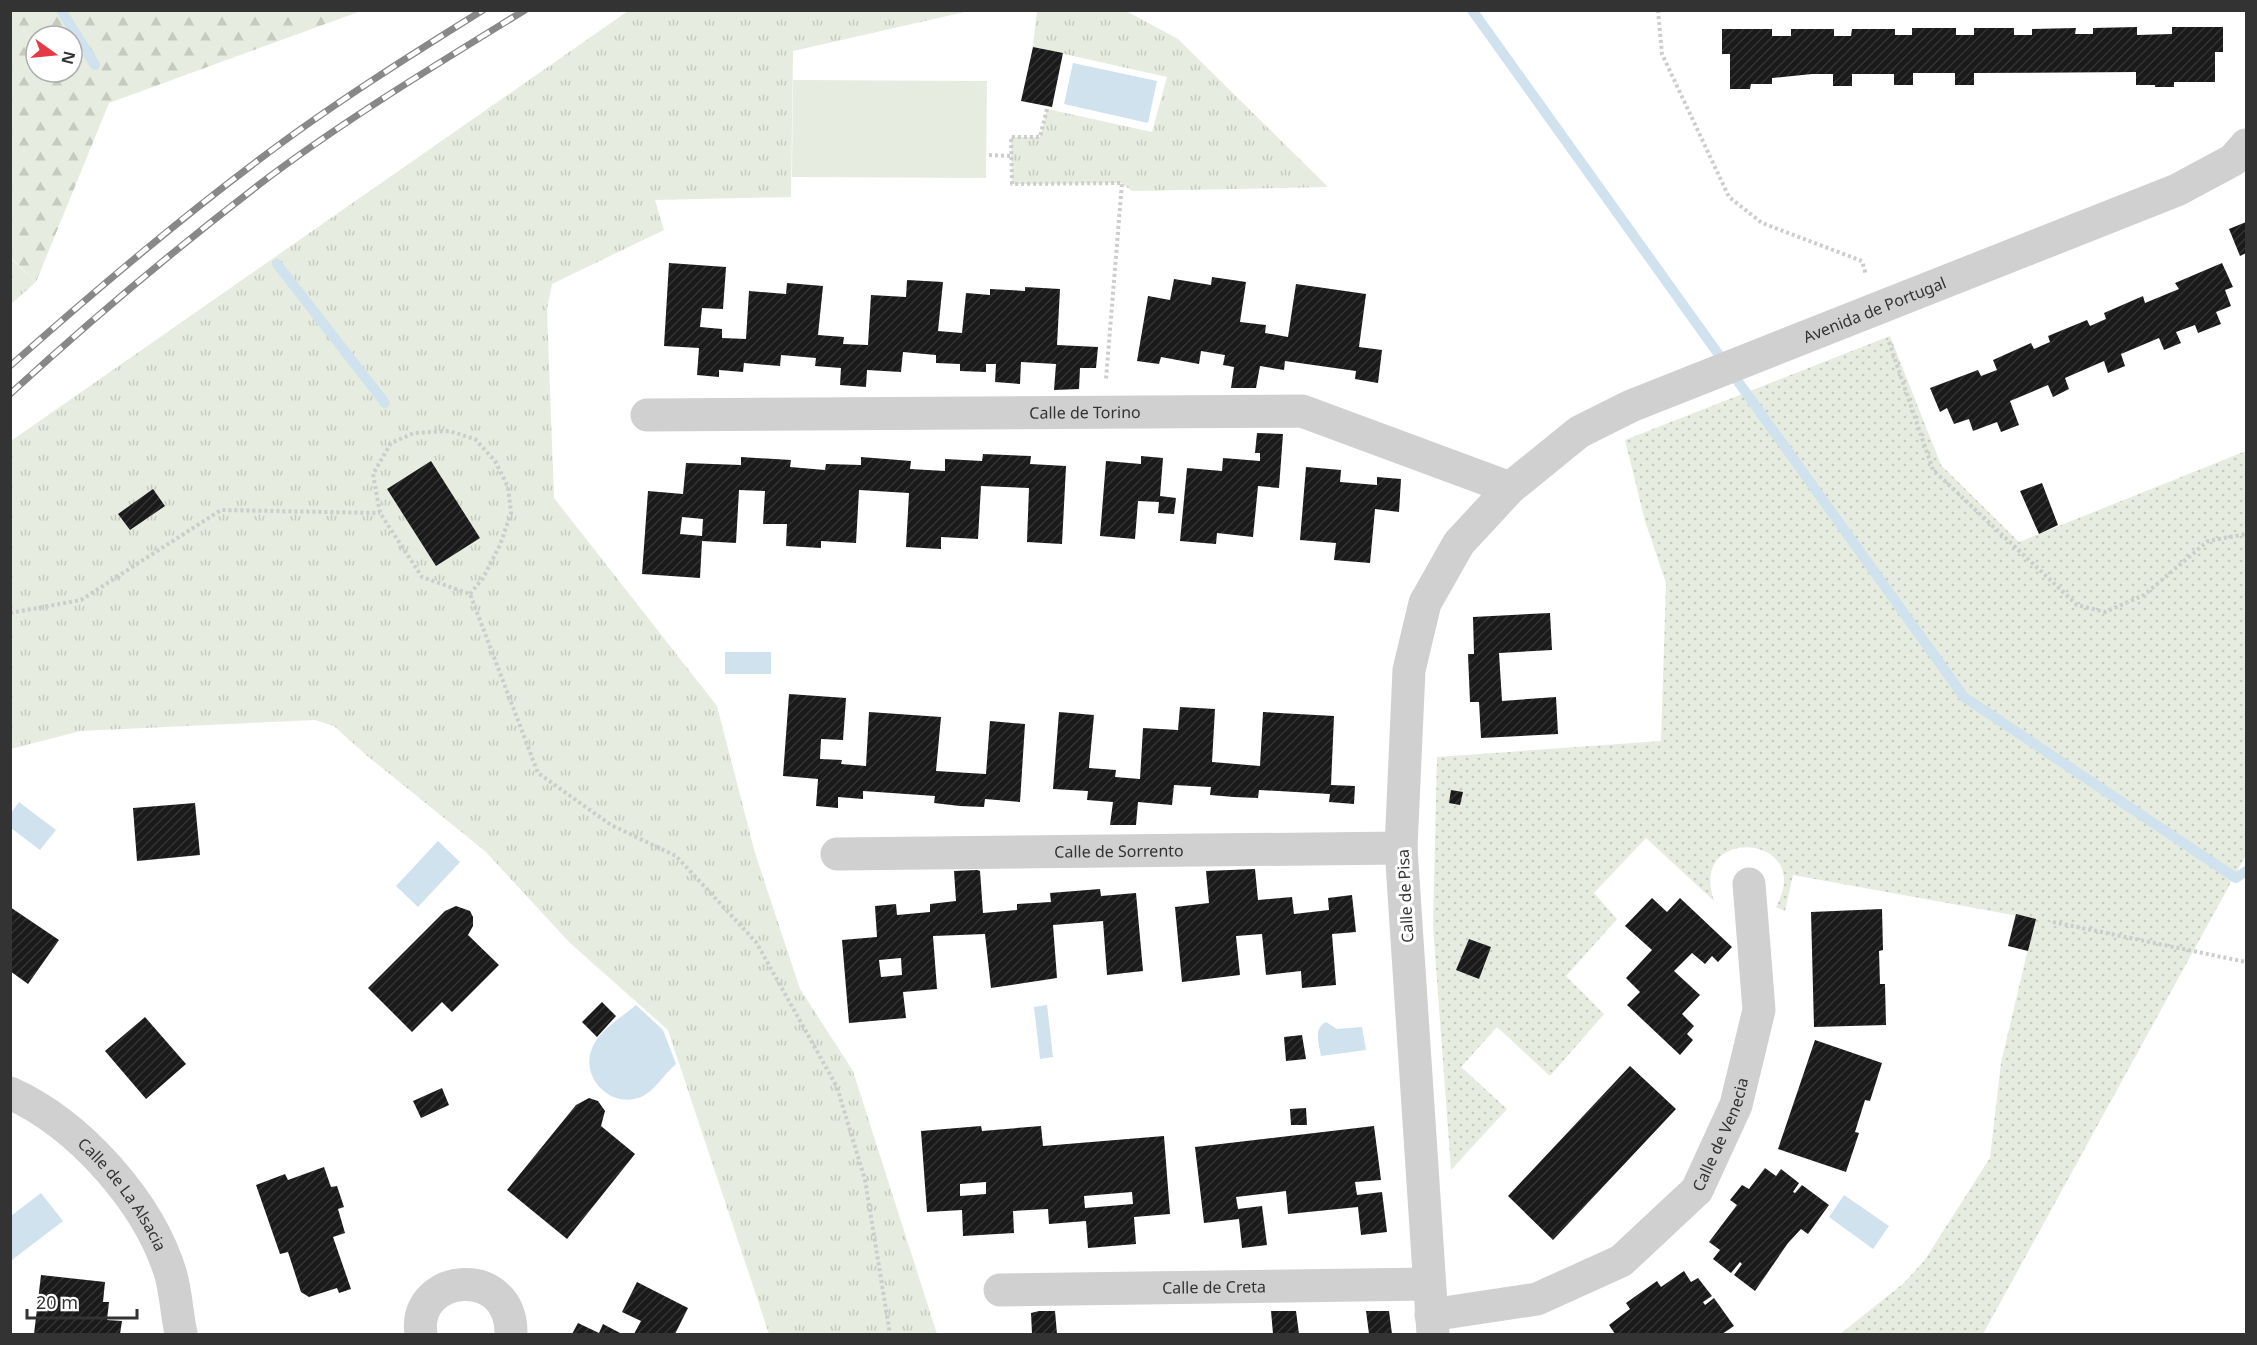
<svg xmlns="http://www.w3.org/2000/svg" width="2257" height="1345" viewBox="0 0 2257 1345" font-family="'Noto Sans',sans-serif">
	<defs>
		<pattern id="grass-tufts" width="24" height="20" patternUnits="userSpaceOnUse" patternTransform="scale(1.5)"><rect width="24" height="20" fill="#e6ecdf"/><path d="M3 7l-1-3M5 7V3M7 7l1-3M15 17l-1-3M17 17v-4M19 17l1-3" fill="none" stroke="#c6cbc0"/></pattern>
		<pattern id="forest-firs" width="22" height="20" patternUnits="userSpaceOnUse" patternTransform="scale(1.5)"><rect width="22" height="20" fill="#e6ecdf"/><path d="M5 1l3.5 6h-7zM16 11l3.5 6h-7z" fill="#c6cbc0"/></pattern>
		<pattern id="park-dots" width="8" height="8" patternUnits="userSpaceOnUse" patternTransform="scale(1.5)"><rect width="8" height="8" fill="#e6ecdf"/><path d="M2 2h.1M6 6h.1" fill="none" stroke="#c6cbc0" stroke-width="1.8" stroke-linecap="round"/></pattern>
		<pattern id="building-hatch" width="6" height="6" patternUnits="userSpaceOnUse" patternTransform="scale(1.5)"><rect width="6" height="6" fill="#1a1a1a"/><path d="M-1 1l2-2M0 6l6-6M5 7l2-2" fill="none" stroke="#333"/></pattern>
	</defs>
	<rect width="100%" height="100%" fill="#fff"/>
	<path fill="url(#grass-tufts)" d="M628 11H969L793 51 791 197 655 200 664 230 552 284 547 309 554 498 717 706 755 853 800 989 853 1071 937 1334H769L668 1030 570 943 485 851 366 755 334 726 315 720 80 731 11 749V441Z
		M1037 11H1126L1178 39 1328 187 1132 191 1121 183 1012 184 1011 137H1040L1047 109 1152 132 1167 77 1033 47Z
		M10 258 36 282 11 304H10Z"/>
	<path fill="url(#forest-firs)" fill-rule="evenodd" d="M10 11 11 10 361 11 109 103 36 282 11 258ZM36 36H72V72H36Z"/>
	<path fill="url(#park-dots)" d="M1890 336 1941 465 2019 542 2246 451V855L1983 1334H1840L1904 1283 1924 1261 1990 1158 2001 1063 2035 919 1793 875 1785 911 1776 907C1817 834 1687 823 1714 901L1646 838 1594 893 1617 919 1566 976 1604 1014 1550 1076 1497 1027 1461 1067 1507 1109 1451 1170 1433 926 1437 757 1661 741 1666 583 1645 521 1625 440Z"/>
	<path fill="#e6ecdf" d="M793 80 987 81 986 178 792 177Z"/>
	<path fill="#cfe2ee" d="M1073 63 1157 81 1148 123 1064 104Z
		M725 652H771V674H725Z
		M19 802 56 830 40 850 11 828V813Z
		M438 841 460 862 418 907 396 886Z
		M636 1005 663 1030 676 1064C664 1074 656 1089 643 1096 612 1111 578 1077 593 1046 601 1029 622 1017 636 1005Z
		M1047 1005 1053 1057 1040 1059 1034 1007Z
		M1326 1022 1337 1029 1362 1027 1366 1050 1321 1056C1319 1044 1313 1028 1326 1022Z
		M41 1193 63 1221 12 1260 11 1216Z
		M1844 1195 1889 1226 1873 1249 1829 1217Z"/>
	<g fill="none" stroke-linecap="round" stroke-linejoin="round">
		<path stroke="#cfe2ee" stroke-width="10" d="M61 10 95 65
			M1472 10 1964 697 2236 878 2246 871
			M277 264 385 403"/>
	</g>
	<path fill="url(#building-hatch)" fill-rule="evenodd" d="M2137 27V35L2172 34V27H2223V52H2215V82H2174V87H2155V85H2136V72L1974 73V85H1955V73H1913V85H1894V74H1852V86H1833V74H1812L1772 78V84H1751L1750 89H1730V54H1722V29H1772V36H1791V29H1834V36H1851L1852 29H1895V35H1912V28H1956V35H1974V28H2014V35H2032V29L2076 28 2075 34H2093V28Z
		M1033 47 1063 53 1052 107 1021 101Z
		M2246 222V253L2240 256 2229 229Z
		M669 263 726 267 723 309 702 308 700 327 722 329V338L746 339 749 291 786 294 787 283 823 286 818 335 844 337 843 344 868 345 871 295 906 297 907 280 943 282 938 331 962 333 966 293 990 295V289L1025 291V287L1060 289 1057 345 1098 347 1096 368H1080L1079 389 1054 390 1056 364 1021 362 1020 384 995 382 996 364H986V372L960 371V364L936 363V355L903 352 901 372 867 370 866 387 840 385 841 368 815 366 816 358 781 355 780 366 744 363 743 372 719 370V377L697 375 699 348 664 346Z
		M2222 263 2233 287 2225 290 2231 306 2216 312 2221 324 2198 333 2195 325 2176 332 2181 343 2164 350 2159 338 2121 354 2125 366 2108 373 2104 361 2065 378 2069 389 2053 397 2048 385 2010 401 2019 425 2001 432 1997 422 1973 431 1969 419 1954 424 1947 408 1940 412 1930 388 1978 370 1981 376 1997 370 1993 360 2031 343 2034 349 2050 342 2048 336 2087 320 2090 326 2106 319 2104 313 2143 296 2145 303 2179 289 2175 283Z
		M1212 277 1246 282 1240 322 1266 325 1265 333 1288 337 1296 284 1366 294 1359 347 1382 350 1378 383 1355 379 1356 371 1285 361 1284 370 1260 366 1256 388H1231L1234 367 1223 365 1225 355 1201 351 1199 364 1161 357 1159 364 1137 361 1148 296 1170 300 1174 279 1211 285Z
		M1257 433 1283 434 1279 488 1258 486 1253 537 1217 533 1216 544 1180 541 1187 468 1222 471 1223 458 1260 461V453H1255Z
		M983 454 1031 456 1030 464 1066 466 1062 544 1027 542 1029 488 981 486 978 539 941 537V549L906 547 909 493 859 490 856 543 821 541V548L786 546 787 524H763L765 491 739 490 736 543 702 541 700 578 642 574 648 491 683 494 686 463 741 465V457L791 460 790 467 825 470 826 464 861 465V457L911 461 910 469 945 471V459L982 461ZM682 517 703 519 702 536 680 534Z
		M1141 456 1163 458 1160 496 1176 498 1174 514 1158 513 1159 502 1138 501 1135 539 1100 536 1106 461 1141 464Z
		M431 461 480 538 436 566 387 489Z
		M1306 467 1341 470 1340 482 1377 485V477L1401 479 1399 512 1375 509 1370 563 1334 560 1336 543 1300 540Z
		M2042 483 2058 525 2039 534 2020 491Z
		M153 489 165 506 130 530 118 514Z
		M1550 613 1552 650 1499 653 1502 701 1556 697 1558 734 1481 738 1479 702H1470L1468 654H1474L1473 617Z
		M789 694 846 698 843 740 821 739 820 759 842 760 841 764 866 766 869 712 941 717 936 771 986 774 990 721 1025 724 1020 802 985 799 984 807 960 806 934 803 935 796 863 791V799L838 797V808L816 806 818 779 783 776Z
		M1180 707 1215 709 1212 762 1260 766 1263 712 1334 716 1331 785 1355 786 1354 804 1329 802 1330 794 1259 790 1258 798 1234 797 1210 795 1211 787 1174 785 1172 805 1138 802 1136 825H1110L1113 802 1087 800 1088 791 1053 789 1059 712 1094 715 1089 768 1116 770 1115 777 1140 779 1143 728 1178 730Z
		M1451 790 1463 792 1460 805 1449 803Z
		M195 803 200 855 137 861 133 808Z
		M1255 869 1258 900 1292 897 1294 914 1329 910 1328 898 1352 895 1356 932 1332 934 1336 985 1302 988 1301 971 1266 975 1262 934 1236 936 1240 975 1182 982 1175 907 1209 903 1206 871Z
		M977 870 980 871 983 913 1017 910V904L1051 902 1050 893 1100 889 1101 896 1136 893 1143 971 1107 975 1103 921 1053 925 1057 978 991 988 985 934 933 936 937 989 903 992 906 1018 849 1023 842 940 877 937 875 906 896 904 897 915 930 912V904L956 901 954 871ZM901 958 902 975 881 977 879 960Z
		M1652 898 1667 912 1680 898 1732 947 1718 962 1712 956 1705 964 1692 953 1674 971 1700 995 1682 1014 1694 1026 1687 1034 1693 1040 1680 1055 1627 1005 1640 992 1626 978 1652 950 1625 926Z
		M456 906 470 911 473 917V926L468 935 499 965 452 1012 442 1002 412 1032 368 988 445 911Z
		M10 907 59 940 28 984 10 971Z
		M1882 909 1883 950 1879 951 1880 984H1885L1886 1025 1814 1027 1811 912Z
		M2016 914 2036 919 2028 951 2008 946Z
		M1469 939 1491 947 1479 979 1456 970Z
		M602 1002 616 1016 597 1037 582 1022Z
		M145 1017 186 1064 146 1099 105 1051Z
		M1302 1035 1306 1059 1286 1061 1284 1037Z
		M1815 1040 1882 1063 1870 1101 1865 1100 1855 1132 1859 1133 1846 1172 1778 1149Z
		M1630 1066 1676 1109 1553 1240 1508 1196Z
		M442 1088 449 1105 421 1118 413 1101Z
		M589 1098 598 1101 605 1111 601 1126 635 1154 567 1239 507 1190 576 1105Z
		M1306 1108 1307 1125H1291L1290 1109Z
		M981 1126 982 1131 1041 1126 1043 1146 1164 1136 1170 1214 1134 1217 1136 1244 1088 1248 1086 1221 1049 1224 1048 1209 1013 1211 1014 1233 963 1236 962 1210 927 1212 921 1131ZM986 1182V1194L960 1196V1184ZM1132 1192 1133 1204 1085 1208 1084 1196Z
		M1374 1126 1381 1180 1355 1182 1356 1189 1357 1195 1382 1192 1387 1232 1361 1235 1358 1207 1288 1214 1286 1191 1236 1197 1238 1209 1262 1206 1267 1245 1242 1248 1239 1219 1204 1223 1195 1147Z
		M324 1167 331 1187 337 1186 344 1207 338 1209 345 1233 333 1237 351 1289 339 1293 337 1288 309 1297 301 1292 288 1252 280 1254 256 1185 285 1174 288 1180Z
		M1765 1168 1776 1176 1781 1169 1799 1183 1793 1192 1795 1193 1802 1185 1829 1205 1808 1234 1801 1229 1788 1243 1755 1291 1734 1275 1742 1264 1740 1262 1731 1273 1713 1259 1720 1250 1709 1242 1737 1205 1730 1200 1742 1185 1749 1189Z
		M1684 1271 1691 1282 1698 1278 1712 1296 1703 1302 1705 1305 1714 1298 1734 1326 1722 1334H1615L1609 1325 1630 1309 1626 1303 1657 1281 1661 1287Z
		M41 1275 105 1282 103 1302H109L107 1320 122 1321 120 1334H34Z
		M637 1282 688 1308 675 1334H634L641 1321 622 1312Z
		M1039 1311H1055L1057 1334H1032L1031 1313Z
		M1271 1311H1296L1299 1334H1273Z
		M1366 1311H1389L1392 1334H1369Z
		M578 1323 599 1333 603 1324 622 1334H572Z"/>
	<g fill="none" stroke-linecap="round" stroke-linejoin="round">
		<path stroke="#cdcdcd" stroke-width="4" stroke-dasharray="3 3" stroke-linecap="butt" d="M1658 10 1662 54 1729 197 1762 223 1862 261 1866 275
			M1047 109 1040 137H1011L1012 184 1122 183 1106 379
			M989 155 1011 156
			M1889 342 1933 470 2077 605 2105 612 2144 595 2208 541 2246 534
			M470 594 483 578 500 545 511 513 508 487 495 461 475 439 449 431 414 433 391 443 373 474 380 513 422 577 470 594 538 773 611 825 676 856 756 942 837 1087 865 1180 890 1334
			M10 613 81 600 221 510 380 513
			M2053 922 2246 962"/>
		<g stroke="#d0d0d0" stroke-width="33">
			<path id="s1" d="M647 415 1302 411 1510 488"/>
			<path id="s2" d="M837 854 1401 848"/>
			<path id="s3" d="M10 1093C79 1124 149 1202 171 1275 176 1294 177 1315 181 1334"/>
			<path id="s4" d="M1000 1290 1429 1284"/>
			<path id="s5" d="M1431 1315 1537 1299 1621 1261 1697 1190 1736 1105 1759 1010 1749 884"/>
			<path d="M421 1334C412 1273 512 1263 511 1334"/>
			<path id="s6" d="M1433 1334 1401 848 1409 670 1425 603 1459 543 1510 488 1579 432 1631 406 2177 190 2233 160 2246 145"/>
		</g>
		<g stroke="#888" stroke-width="7">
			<path id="rail" d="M10 366C90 295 171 226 256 162 328 107 406 58 483 10
				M10 394C93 318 180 245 269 177 351 116 439 63 525 10"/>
		</g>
		<use href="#rail" stroke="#fff" stroke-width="4.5" stroke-dasharray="14" stroke-linecap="butt"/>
	</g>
	<g text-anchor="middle" stroke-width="6" stroke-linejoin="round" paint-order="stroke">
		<g font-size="16" fill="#333" stroke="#fff">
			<text dy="6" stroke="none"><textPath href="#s6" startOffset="1287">Avenida de Portugal</textPath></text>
			<text dy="6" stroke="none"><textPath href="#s1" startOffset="438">Calle de Torino</textPath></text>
			<text dy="6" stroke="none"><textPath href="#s2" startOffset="282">Calle de Sorrento</textPath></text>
			<text transform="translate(1405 896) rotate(-93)" y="6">Calle de Pisa</text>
			<text dy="6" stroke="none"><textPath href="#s5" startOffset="364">Calle de Venecia</textPath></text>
			<text dy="6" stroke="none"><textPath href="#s3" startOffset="154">Calle de La Alsacia</textPath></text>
			<text dy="6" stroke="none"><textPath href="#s4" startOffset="214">Calle de Creta</textPath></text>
		</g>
	</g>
	<rect width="2257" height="1345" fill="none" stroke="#333333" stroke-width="24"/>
	<g transform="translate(54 54) rotate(105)"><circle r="28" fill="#ffffff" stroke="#adadad" stroke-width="1.5"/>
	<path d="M0-4.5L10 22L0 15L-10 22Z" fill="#e63946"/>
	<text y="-9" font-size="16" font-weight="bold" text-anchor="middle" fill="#333333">N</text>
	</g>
	<path d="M27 1309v9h110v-9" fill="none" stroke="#333333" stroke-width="3"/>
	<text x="36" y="1309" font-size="18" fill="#333333" stroke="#ffffff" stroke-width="4.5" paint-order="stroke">20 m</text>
</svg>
